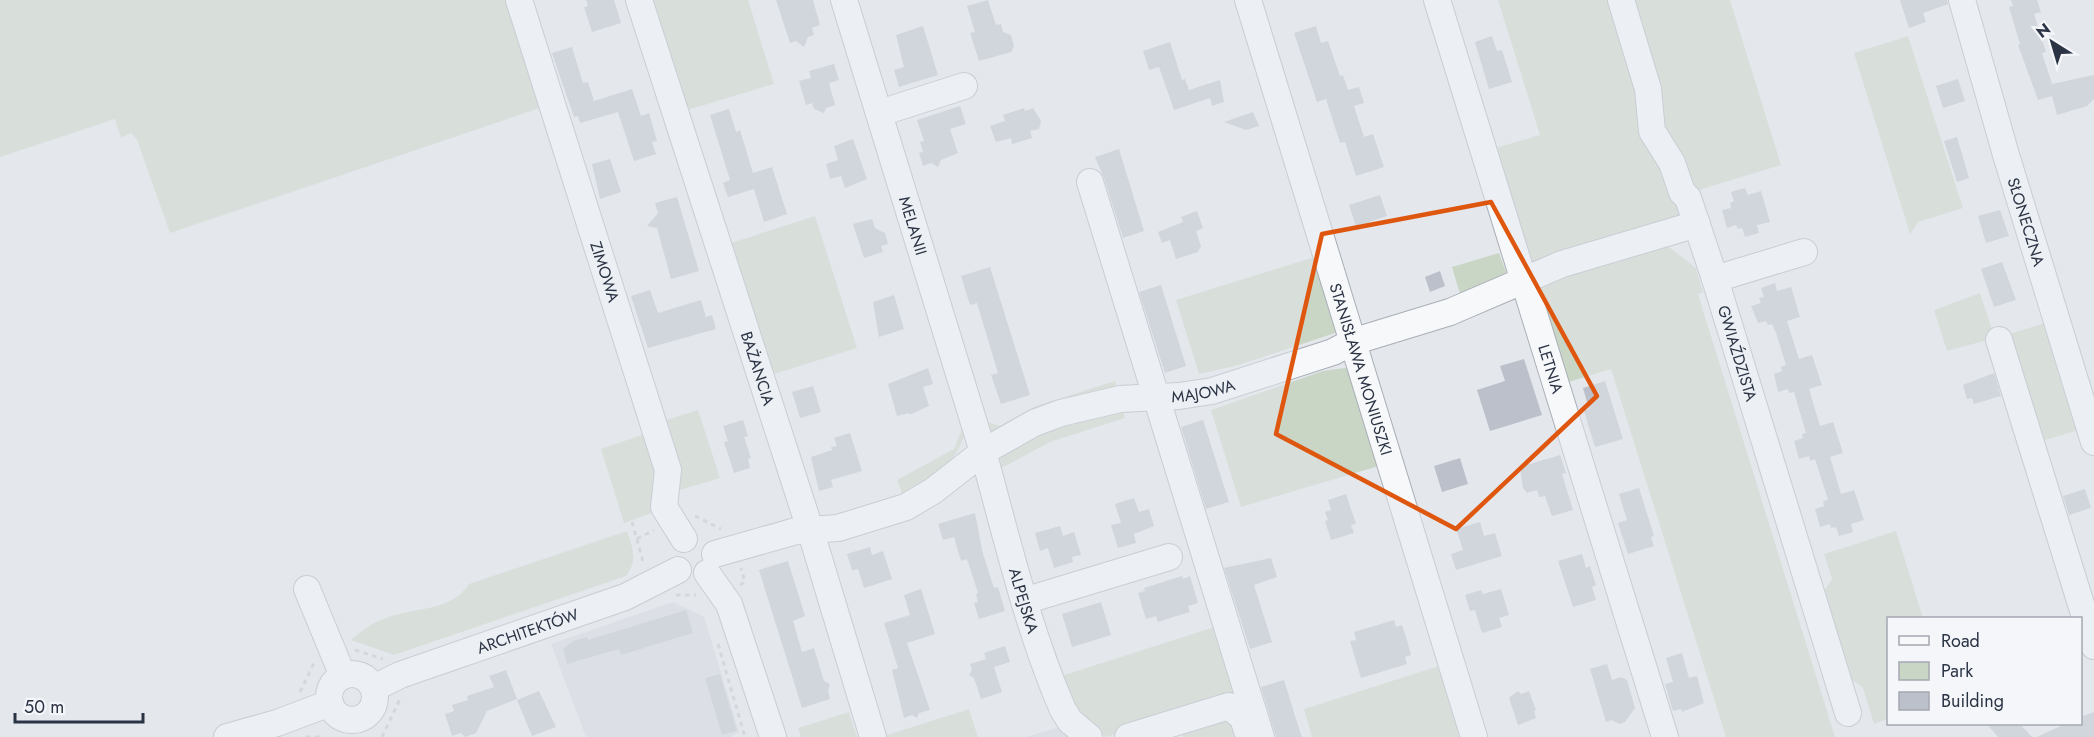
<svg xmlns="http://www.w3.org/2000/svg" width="2094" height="737" viewBox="0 0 2094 737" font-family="Jost,sans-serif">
	<rect width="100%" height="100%" fill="#e4e7ec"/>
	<path fill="#d2d6de" d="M673 602 704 617 739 732 731 737H586L551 644Z
		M1059 727 1075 737H1026Z"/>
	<path fill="#c9d6c5" d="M0 0H513L546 106 170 233 137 140 131 133 121 138 115 119 0 157Z
		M647 0H748L774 84 684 111Z
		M1498 0H1614L1681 219 1537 264 1522 255 1489 150 1540 135Z
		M1626 0H1730L1781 165 1686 194 1659 135Z
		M1908 36 1963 208 1918 222 1910 234 1854 53Z
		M815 216 857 348 771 375 725 245Z
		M1665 244 1696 268 1703 292 1698 294 1835 737H1726L1611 369 1562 384 1535 299 1544 283Z
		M1499 253 1506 272 1499 283 1460 294 1452 267Z
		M1318 256 1341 331 1239 365 1199 374 1176 300Z
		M1980 293 1995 338 1947 351 1934 310Z
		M2052 321 2086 428 2035 443 2002 336Z
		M1352 367 1382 465 1241 507 1211 410 1323 371Z
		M1115 381 1117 388 997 433 987 428V422L1000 426 1036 406Z
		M1122 409 1125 418 1050 442 994 472 995 456 1067 420Z
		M698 410 720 478 680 490 660 422Z
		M962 429 966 431C956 464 932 481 903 496L897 480 954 449Z
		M650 432 662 476 657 511 624 523 601 449Z
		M627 531C633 549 638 560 626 576L394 655 351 640C362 630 372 623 386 618 415 606 450 613 469 584Z
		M1896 531 1923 618H1888V719L1874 724 1863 688 1847 676 1824 591 1832 579 1824 554Z
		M1221 625 1242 693 1106 737 1069 710 1058 677Z
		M1442 665 1447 680 1444 686 1448 699 1454 704 1465 737H1312L1304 709Z
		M969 709 978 737H881Z
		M849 712 857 737H801L798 728Z
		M1220 716 1237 725 1241 737H1183L1180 729Z"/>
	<path fill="#bbc0ca" d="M586 0H614L621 23 592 32 584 7 588 6Z
		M776 0H813L820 25 812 28 814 35 808 37 804 47 796 41 790 43Z
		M988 0 996 25 1001 24 1003 32 1011 35 1014 46 1011 52 979 61 970 33 975 32 967 6Z
		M1900 0H1947L1948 4 1923 13 1926 22 1909 28Z
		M2011 0H2037L2041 12 2034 14 2046 52 2042 53 2052 84 2094 75V99L2087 106 2057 115 2052 96 2038 100 2018 45 2020 44 2009 7 2013 6Z
		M923 26 938 75 899 87 894 70 904 67 896 35Z
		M1316 26 1321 43 1328 41 1340 76 1343 75 1348 90 1359 87 1364 103 1354 106 1364 137 1373 134 1384 167 1356 176 1345 142 1340 143 1326 99 1317 102 1294 33Z
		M1492 36 1497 51 1502 50 1512 82 1489 89 1475 42Z
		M1170 42 1182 80 1185 79 1189 90 1220 80 1224 102 1212 106 1210 98 1174 110 1159 67 1149 70 1143 51Z
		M572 47 583 83 588 82 594 101 632 89 641 116 649 113 657 141 652 142 656 154 634 161 618 112 580 123 578 116 574 117 552 53Z
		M834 64 839 80 829 83 835 105 826 108 824 113 814 109 812 103 806 105 799 81 811 78 809 71Z
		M1958 79 1965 101 1943 108 1936 86Z
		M960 106 966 124 950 129 958 153 941 160 938 167 931 163 923 166 919 153 923 152 920 142 924 141 917 120Z
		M1024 108 1025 111 1033 108 1041 121 1039 129 1030 131 1032 138 1012 144 1011 138 996 142 990 126 1005 121 1003 115Z
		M729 109 736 132 740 130 753 173 772 167 787 214 764 222 754 189 728 197 723 183 730 180 710 115Z
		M1253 112 1259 126 1246 130 1224 122Z
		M1957 137 1969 178 1957 182 1944 141Z
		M853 139 867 179 845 188 841 176 830 179 826 164 838 160 834 146Z
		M1119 149 1144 231 1123 238 1104 178 1095 157Z
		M610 159 621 192 600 199 592 164Z
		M1745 188 1748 195 1761 191 1770 222 1757 225 1759 233 1745 237 1742 228 1738 229 1736 225 1727 228 1722 210 1731 208 1730 203 1734 201 1731 192Z
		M1380 195 1387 216 1369 222 1370 225 1357 230 1349 205Z
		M677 197 699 271 671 279 657 228 647 226 658 213 655 203Z
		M2000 210 2009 236 1986 243 1978 216Z
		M1197 211 1203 228 1196 231 1201 246 1198 252 1176 259 1170 240 1162 243 1158 232 1183 222 1181 217Z
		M872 219 875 228 885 233 888 244 881 246 883 252 864 258 853 224Z
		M2002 262 2016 300 1994 307 1981 269Z
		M990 267 1030 395 1001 404 991 375 998 373 977 303 970 305 961 276Z
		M1440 271 1445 286 1430 292 1425 277Z
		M1775 283 1777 291 1791 287 1800 317 1787 321 1799 359 1812 355 1822 385 1809 389 1820 426 1833 422 1843 453 1830 457 1841 494 1854 490 1864 520 1851 524 1853 532 1839 536 1836 527 1831 528 1830 524 1820 527 1815 509 1824 506 1823 501 1828 500 1815 459 1810 461 1809 456 1799 459 1794 441 1803 438 1802 434 1806 433 1794 392 1789 393 1788 389 1778 392 1774 374 1782 371 1781 367 1786 365 1776 333 1772 324 1768 325 1766 321 1758 323 1751 306 1761 303 1759 298 1764 297 1761 288Z
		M1161 285 1186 366 1165 373 1139 292Z
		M650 290 658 313 701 300 706 317 712 315 716 329 648 348 631 296Z
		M894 295 904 329 879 337 873 302Z
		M1524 359 1542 415 1490 431 1477 390 1505 381 1500 366Z
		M928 368 933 384 923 387 929 406 909 415V413L897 416 888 384Z
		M1994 373 2001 396 1974 404 1972 398 1967 399 1963 385Z
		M1605 381 1623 439 1595 447 1584 411 1589 409 1583 388Z
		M813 386 821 412 800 418 792 392Z
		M743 420 748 436 744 437 751 458 748 459 750 468 734 473 724 442 728 441 723 426Z
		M1203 420 1229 502 1206 509 1181 427Z
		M850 433 862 471 831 480 833 487 819 491 811 457 832 450 831 447 837 446 834 438Z
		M1560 455 1566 473 1562 474 1573 510 1552 516 1545 496 1539 497 1537 490 1527 493 1523 488 1520 467Z
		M1460 458 1468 484 1442 492 1434 466Z
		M1639 488 1654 536 1651 537 1654 546 1628 554 1618 523 1627 520 1619 494Z
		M2085 489 2091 508 2069 515 2063 496Z
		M1346 494 1356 524 1351 525 1354 533 1331 540 1325 521 1328 520 1325 512 1331 510 1328 500Z
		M1134 498 1139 512 1149 509 1154 526 1134 534 1136 543 1118 548 1111 525 1121 523 1115 504Z
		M975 513 983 554 994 588 998 587 1005 611 979 619 974 603 978 602 976 594 978 593 967 559 961 561 954 537 943 540 938 524Z
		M1480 522 1484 536 1495 533 1502 556 1456 570 1451 554 1463 550 1456 529Z
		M1060 526 1063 536 1074 532 1081 555 1072 557 1073 562 1054 568 1048 548 1040 551 1035 533Z
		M870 547 872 555 883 551 892 579 864 588 858 569 852 570 847 554Z
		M1582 554 1586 568 1590 566 1596 585 1592 587 1596 600 1573 607 1558 561Z
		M1271 558 1277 577 1254 585 1272 642 1250 649 1224 568Z
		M788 561 805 616 793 621 802 652 814 648 824 681 830 684 828 691 830 699 802 708 759 570Z
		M1182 576 1183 579 1190 576 1198 603 1188 606 1190 612 1173 617 1158 622 1156 616 1146 619 1138 593 1145 591 1144 588Z
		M921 589 935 634 907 643 930 710 919 713 917 718 912 715 904 718 892 670 898 668 884 623 910 615 904 595Z
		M1501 589 1509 615 1499 618 1502 627 1482 633 1475 610 1470 611 1465 595 1481 590 1483 594Z
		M1101 602 1111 635 1072 647 1062 614Z
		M686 610 693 633 621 655 619 649 567 664 563 649 573 641 587 637 588 640Z
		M1394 620 1396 627 1402 625 1407 640 1411 655 1405 657 1407 664 1361 678 1350 641 1356 640 1354 632Z
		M1005 646 1010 662 994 667 1002 692 981 699 974 678 969 675 972 670 970 664 986 659 984 653Z
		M1682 653 1689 678 1697 676 1704 703 1682 712 1681 709 1673 711 1665 684 1673 682 1666 658Z
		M1607 664 1612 680 1621 677 1627 680 1635 708 1625 722 1619 724 1612 720 1606 722 1590 669Z
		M506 670 517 699 487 711 476 733 465 737 461 733 452 736 445 714 454 711 452 705 468 700 467 696 494 687 489 676Z
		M720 674 737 731 722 735 705 678Z
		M1284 680 1296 719 1302 737H1276L1261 687Z
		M539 691 556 727 532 736 517 700Z
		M1518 691 1521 694 1529 691 1536 710 1534 711 1536 718 1518 725 1509 698Z
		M2094 712V737H2037L2067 723H2080V717Z
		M1986 723H2019L2032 737H1998Z"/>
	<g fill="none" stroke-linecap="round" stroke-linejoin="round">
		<g stroke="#a9aeb7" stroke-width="28">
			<g id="minor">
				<path id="s1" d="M519 0 668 470 664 507 684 539"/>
				<path id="s2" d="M639 0 810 529 873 737"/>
				<path id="s3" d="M844 0 983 452C1007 538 1027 627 1063 710L1070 721 1089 737"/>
				<path id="s4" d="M1248 0 1474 737"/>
				<path id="s5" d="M1437 0 1665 737"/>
				<path id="s6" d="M1621 0 1648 89 1652 131 1672 163 1682 192 1688 198 1715 279 1848 713"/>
				<path id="s7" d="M1962 0 2006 155 2094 442"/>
				<path d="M880 113 964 86"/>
				<path d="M1090 182 1261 737"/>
				<path d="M1715 279 1804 252"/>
				<path d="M1999 340 2094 646"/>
				<path id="s8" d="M715 554 796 531 838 528 906 507 933 491 983 452 1034 423 1061 413 1120 399 1179 396 1212 391 1333 352 1352 342 1450 312 1562 264 1697 224"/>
				<path d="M707 573 729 604 773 737"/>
				<path d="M307 589 343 676"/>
				<path d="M1024 601 1169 557"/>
				<circle cx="352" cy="697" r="23"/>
				<path id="s9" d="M374 688 400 675 625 597 678 570"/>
				<path d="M227 737 277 723 330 703"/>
				<path d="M1128 737 1229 706 1243 718 1249 737"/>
			</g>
		</g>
		<path stroke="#c2c5cb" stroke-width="3" stroke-dasharray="4.5 4.5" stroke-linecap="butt" d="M695 516 721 529
			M632 522 644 565
			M637 539 654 530
			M740 585 745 582 741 568
			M676 595H696
			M718 644 745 737
			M355 650 383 659
			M300 692 314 663
			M306 737H322
			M382 737 401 697"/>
		<use href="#minor" stroke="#f7f8fa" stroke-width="26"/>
	</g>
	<path d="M0 0H2094V737H0ZM1491 202 1597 396 1456 529 1276 434 1322 234Z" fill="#e4e7ec" fill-opacity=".55" fill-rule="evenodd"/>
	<path fill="none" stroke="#df570f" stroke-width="4.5" stroke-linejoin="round" d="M1491 202 1597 396 1456 529 1276 434 1322 234Z"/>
	<g text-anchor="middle" stroke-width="4.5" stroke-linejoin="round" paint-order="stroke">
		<g font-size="16" fill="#2b3445" stroke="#f4f6f9">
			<text dy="6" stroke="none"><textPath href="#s7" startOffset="231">SŁONECZNA</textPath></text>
			<text dy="6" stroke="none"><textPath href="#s3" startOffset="236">MELANII</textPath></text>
			<text dy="6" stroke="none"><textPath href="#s1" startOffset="285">ZIMOWA</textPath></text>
			<text dy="6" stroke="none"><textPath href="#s6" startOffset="375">GWIAŹDZISTA</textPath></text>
			<text dy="6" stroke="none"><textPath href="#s2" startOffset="387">BAŻANCIA</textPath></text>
			<text dy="6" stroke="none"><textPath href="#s4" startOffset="386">STANISŁAWA MONIUSZKI</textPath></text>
			<text dy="6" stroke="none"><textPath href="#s5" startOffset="386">LETNIA</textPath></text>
			<text dy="6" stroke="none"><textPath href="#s8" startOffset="524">MAJOWA</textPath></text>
			<text dy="6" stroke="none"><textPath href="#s3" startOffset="627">ALPEJSKA</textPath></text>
			<text dy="6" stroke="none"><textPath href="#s9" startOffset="164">ARCHITEKTÓW</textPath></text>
		</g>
	</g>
	<rect x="1887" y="617" width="195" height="108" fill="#f4f6f9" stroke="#a4a8b1" stroke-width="1.5"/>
	<rect x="1899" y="636" width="30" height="9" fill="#f7f8fa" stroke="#a4a8b1" stroke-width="1.5"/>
	<text x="1941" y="647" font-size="18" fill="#2b3445">Road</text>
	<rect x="1899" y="662" width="30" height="18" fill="#c9d6c5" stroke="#a4a8b1" stroke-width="1.5"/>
	<text x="1941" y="677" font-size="18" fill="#2b3445">Park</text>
	<rect x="1899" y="692" width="30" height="18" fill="#bbc0ca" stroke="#a4a8b1" stroke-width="1.5"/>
	<text x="1941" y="707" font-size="18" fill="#2b3445">Building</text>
	<g transform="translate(2052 42) rotate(323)" stroke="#f4f6f9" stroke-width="4.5" paint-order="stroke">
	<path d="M0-4.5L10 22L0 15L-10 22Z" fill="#2b3445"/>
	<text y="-9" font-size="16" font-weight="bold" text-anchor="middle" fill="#2b3445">N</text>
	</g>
	<path d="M15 713v9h128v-9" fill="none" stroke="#2b3445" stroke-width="3"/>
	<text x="24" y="713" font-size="18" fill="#2b3445" stroke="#f4f6f9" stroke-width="4.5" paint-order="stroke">50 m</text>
</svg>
